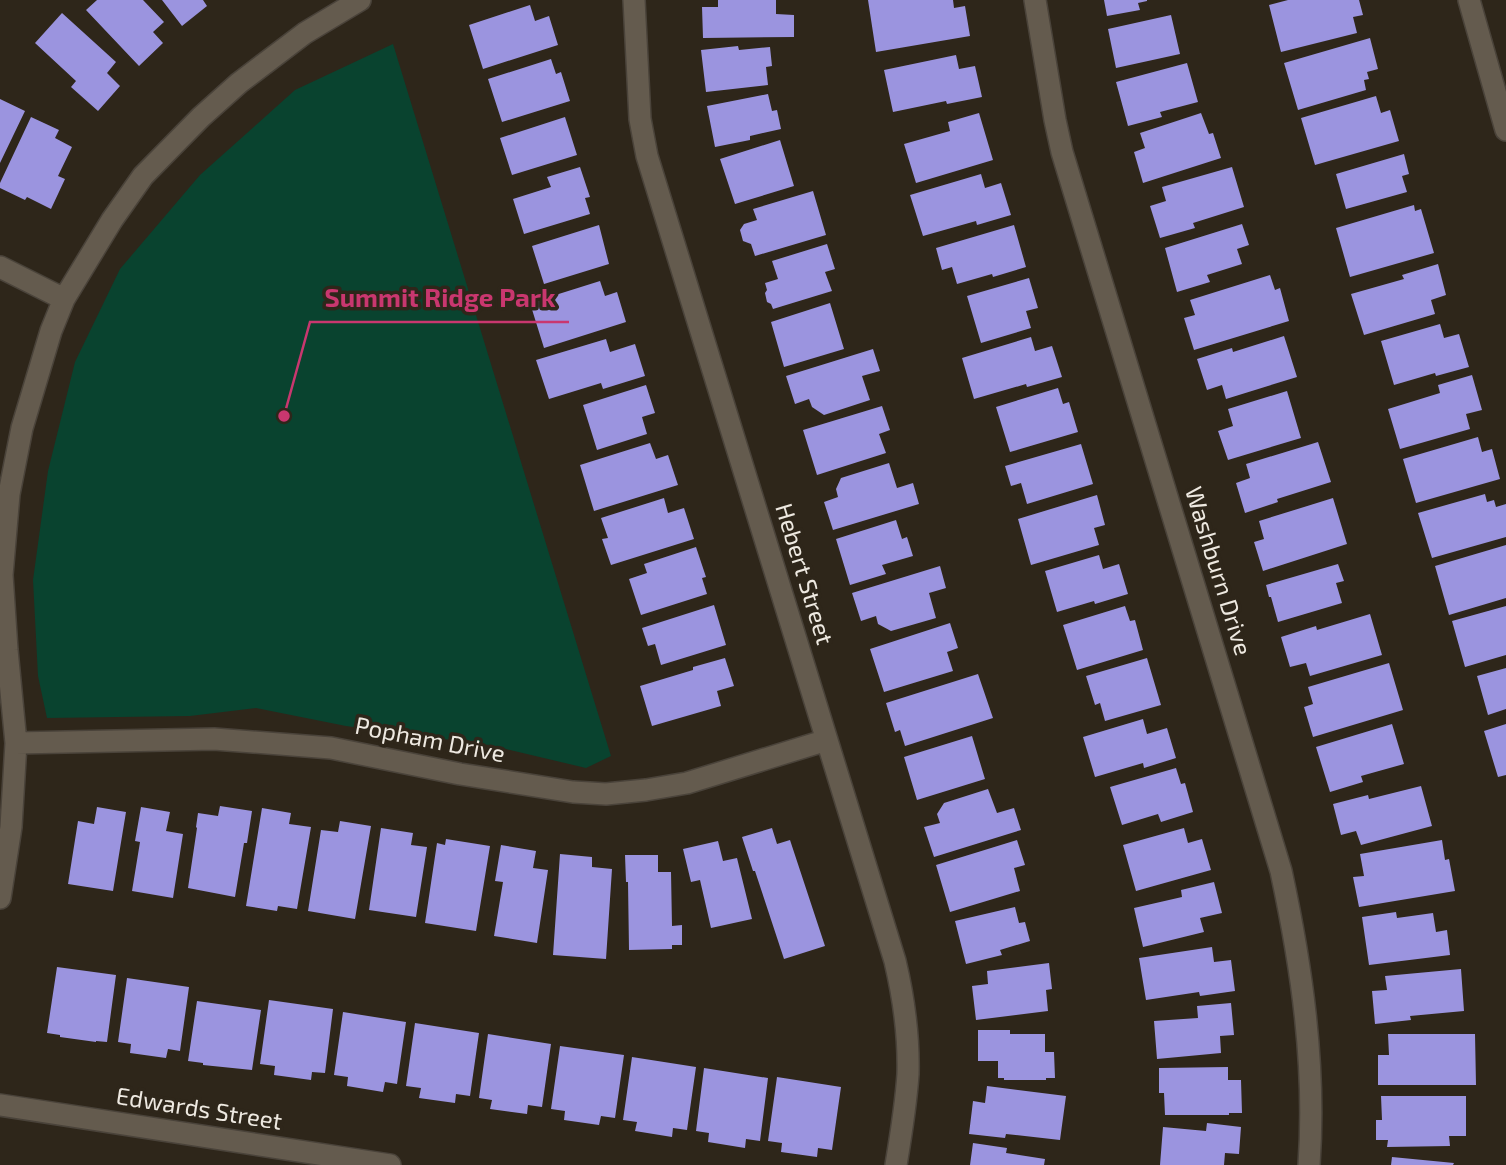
<svg xmlns="http://www.w3.org/2000/svg" width="1506" height="1165" viewBox="0 0 1506 1165" font-family="'Exo 2',sans-serif">
	<rect width="100%" height="100%" fill="#2e261a"/>
	<path fill="#09432f" d="M393 44 611 756 586 768 489 745 346 726 256 708 190 716 47 718 38 676 33 580 48 471 75 362 120 269 200 175 295 90Z"/>
	<path fill="#9b94df" d="M97 0H143L164 22 153 32 163 43 139 66 86 10Z
		M162 0H203L207 6 182 26Z
		M718 0H776V14L794 15V37L703 38 702 7H718Z
		M868 0H953L954 8 965 6 970 36 876 52Z
		M1104 0H1147V1L1138 3 1140 10 1107 16Z
		M1288 0H1359L1363 15 1353 17 1357 33 1281 52 1269 5Z
		M530 5 535 21 549 16 558 45 483 69 469 25Z
		M62 13 116 62 107 73 120 86 98 111 71 87 76 81 35 43Z
		M1171 15 1180 54 1116 68 1108 29Z
		M1370 38 1378 69 1367 72 1369 79 1364 80 1366 90 1298 110 1284 63Z
		M738 46 739 50 770 47 772 66 766 67 768 85 706 92 701 50Z
		M956 55 959 69 975 66 982 97 947 104 946 101 893 112 884 70Z
		M551 59 556 74 561 72 570 101 502 122 488 79Z
		M1187 63 1198 102 1160 112 1162 117 1128 126 1116 82Z
		M768 94 772 111 777 110 781 129 750 136V140L715 147 707 106Z
		M1376 96 1381 113 1390 110 1399 141 1315 165 1301 118Z
		M0 99 25 111 0 163Z
		M979 113 993 160 916 183 904 144 950 131 948 122Z
		M1201 113 1209 134 1213 133 1221 158 1143 183 1134 152 1145 148 1140 133Z
		M31 117 59 130 55 138 72 147 58 176 65 179 51 209 27 197 25 200 0 188V183Z
		M565 117 577 155 512 175 500 138Z
		M780 140 794 186 735 204 720 159Z
		M1404 154 1409 174 1402 176 1407 192 1346 209 1336 174Z
		M580 167 590 197 585 198 590 214 524 234 513 199 551 187 547 177Z
		M1232 167 1244 207 1193 223 1195 228 1160 238 1150 206 1166 201 1162 187Z
		M981 174 985 188 1001 183 1011 215 977 225 976 221 923 236 910 195Z
		M813 191 826 235 755 256 751 244 743 241 740 230 744 224 757 220 753 209Z
		M1414 205 1415 211 1421 209 1434 253 1350 277 1336 228Z
		M1242 224 1249 245 1237 249 1242 264 1207 275 1210 282 1177 292 1165 248Z
		M599 225 609 264 544 284 532 246Z
		M1014 225 1026 267 993 277 992 274 957 284 952 267 942 270 936 248Z
		M827 244 835 269 825 272 832 291 773 309 771 304 767 302 765 293 767 290 765 283 778 279 772 261Z
		M1438 264 1446 295 1431 300 1435 314 1364 335 1351 294 1404 279 1402 275Z
		M1270 275 1275 290 1280 288 1289 321 1194 350 1184 318 1195 315 1190 300Z
		M1029 278 1038 308 1026 311 1031 328 981 343 967 296Z
		M600 281 605 296 617 292 626 322 544 348 530 303Z
		M830 303 844 349 784 367 771 322Z
		M1440 324 1444 338 1459 334 1469 367 1436 376 1435 373 1394 385 1381 341Z
		M1284 336 1297 377 1226 399 1222 385 1207 390 1197 359 1232 348 1233 352Z
		M1031 337 1035 351 1052 346 1062 377 1027 387 1026 384 974 399 962 358Z
		M606 339 610 352 635 344 645 376 603 389 601 383 549 399 536 360Z
		M873 349 880 371 862 376 870 400 824 415 812 407 809 399 795 404 786 376Z
		M1472 375 1482 410 1466 414 1470 429 1400 449 1388 409 1440 393 1438 385Z
		M646 385 655 413 642 417 647 434 597 450 583 405Z
		M1058 388 1063 404 1069 402 1078 432 1010 452 996 407Z
		M1287 391 1301 438 1228 460 1218 431 1233 426 1228 409Z
		M882 406 890 430 879 434 886 453 817 475 803 430Z
		M1478 437 1482 452 1492 449 1500 479 1416 503 1403 459Z
		M1318 442 1331 482 1277 499 1278 502 1245 513 1236 483 1250 478 1246 464Z
		M650 443 656 459 668 455 678 485 594 511 580 465Z
		M1081 444 1093 484 1027 504 1021 483 1011 486 1005 466Z
		M889 463 897 488 913 483 919 504 833 530 824 502 838 497 836 489 841 478Z
		M1485 494 1487 502 1494 500 1496 507 1506 504V537L1432 558 1418 513Z
		M1097 495 1105 525 1094 528 1099 545 1031 565 1018 519Z
		M664 498 668 513 684 508 694 539 611 565 602 539 608 538 601 518Z
		M1333 498 1347 544 1263 571 1254 542 1264 539 1259 521Z
		M896 520 902 539 907 537 913 556 882 565 886 574 850 585 836 539Z
		M1506 545V598L1449 615 1435 566Z
		M696 547 706 577 702 578 707 594 641 615 629 579 647 573 644 564Z
		M1099 555 1103 569 1119 564 1128 594 1095 604 1094 601 1057 612 1045 571Z
		M1338 564 1344 581 1336 583 1342 603 1278 622 1271 597H1269L1266 585Z
		M940 566 946 588 929 593 936 618 891 631 878 624 876 616 861 621 852 593Z
		M714 605 726 645 661 665 655 644 648 646 642 628Z
		M1125 606 1130 621 1135 620 1143 650 1077 670 1063 625Z
		M1506 606V655L1465 667 1452 621Z
		M1370 614 1382 655 1310 676 1306 663 1290 667 1281 637 1316 626 1317 630Z
		M950 623 958 648 947 652 953 671 884 692 870 649Z
		M725 658 734 686 717 691 721 706 652 726 640 686 693 670V667Z
		M1147 658 1161 705 1105 721 1100 703 1095 705 1086 676Z
		M1389 663 1403 710 1313 737 1304 707 1313 704 1308 687Z
		M1506 668V709L1488 715 1477 676Z
		M978 674 993 718 905 746 900 730 895 732 886 703Z
		M1143 719 1147 734 1167 728 1176 758 1144 768 1143 763 1095 777 1083 737Z
		M1392 724 1404 764 1361 776 1363 782 1330 792 1316 747Z
		M1506 724V775L1498 777 1484 731Z
		M972 736 985 779 917 800 904 757Z
		M1176 768 1181 784 1185 783 1193 812 1161 822 1158 814 1122 825 1110 787Z
		M1421 786 1432 826 1361 845 1356 831 1341 835 1333 804 1368 795 1369 799Z
		M988 789 997 813 1014 808 1021 830 934 857 924 827 940 823 937 814 944 803Z
		M220 806 252 811 247 843H244L235 897 188 888 197 828 196 827 198 813 218 816Z
		M97 807 126 812 113 891 68 884 78 821 94 824Z
		M141 807 170 812 166 831 183 834 173 898 132 891 140 842 135 841Z
		M262 808 291 813 289 824 311 827 297 909 278 906 277 911 246 906Z
		M340 821 371 826 355 919 308 911 321 830 338 832Z
		M381 828 413 833 411 845 427 847 416 917 369 910Z
		M772 828 777 844 790 840 825 946 784 959 755 871H753L742 837Z
		M1184 828 1188 843 1202 839 1211 870 1136 891 1123 845Z
		M446 839 490 846 476 931 425 923 437 843 445 845Z
		M1017 840 1025 865 1014 868 1020 891 950 912 936 865Z
		M1442 840 1445 860 1449 859 1455 891 1359 907 1353 877 1364 876 1360 854Z
		M718 841 723 861 737 858 752 919 711 928 700 880 691 882 683 849Z
		M501 845 536 851 533 868 548 870 537 943 494 936 503 882 495 881Z
		M560 854 592 857V867L612 869 606 959 553 955Z
		M625 855H658V872H671L672 926 682 925V945H672V949L629 950 628 882H626Z
		M1214 882 1222 913 1200 918 1204 932 1143 947 1134 908 1182 897 1181 890Z
		M1015 907 1019 923 1025 922 1030 941 1000 950 1002 955 966 964 955 921Z
		M1396 912 1397 918 1433 913 1436 932 1447 930 1450 955 1369 965 1362 917Z
		M1212 947 1214 962 1231 960 1235 991 1200 996 1199 992 1146 1000 1139 958Z
		M1049 963 1052 989 1046 990 1048 1011 976 1020 972 986 988 984 987 971Z
		M57 967 116 975 107 1042 96 1041V1042L60 1037V1035L47 1033Z
		M1461 969 1464 1011 1410 1016 1411 1020 1375 1024 1372 991 1387 990 1385 976Z
		M127 978 189 987 180 1051 168 1049 166 1058 130 1053 131 1044 118 1042Z
		M269 1000 333 1009 325 1073 312 1072 311 1080 274 1075 275 1066 260 1064Z
		M197 1001 261 1010 252 1070 203 1065V1063L188 1061Z
		M1231 1003 1234 1035 1220 1036 1221 1053 1157 1059 1154 1021 1198 1018 1197 1006Z
		M343 1012 406 1022 397 1084 385 1082 383 1092 347 1086 348 1077 334 1075Z
		M415 1023 479 1033 470 1096 456 1094 455 1103 419 1098 421 1088 406 1086Z
		M978 1030H1010V1034H1045V1052H1054L1055 1078H1046V1080H1004V1078H998V1061H978Z
		M488 1034 551 1044 542 1107 528 1105 527 1114 490 1109 492 1100 479 1098Z
		M1388 1034H1475L1476 1085H1378V1055H1389Z
		M560 1046 624 1055 615 1118 601 1116 599 1125 564 1120 565 1111 551 1109Z
		M632 1057 696 1067 687 1130 673 1128 672 1137 635 1131 637 1122 623 1120Z
		M1228 1067V1080H1241L1242 1113H1229V1115H1165L1164 1093H1159V1068Z
		M704 1068 768 1078 760 1141 746 1139 745 1148 708 1142 709 1133 696 1131Z
		M777 1077 841 1087 832 1150 818 1148 817 1157 781 1152 782 1143 768 1141Z
		M987 1086 1066 1096 1060 1140 1006 1134 1005 1138 969 1134 973 1101 985 1103Z
		M1381 1096H1466V1136H1449L1450 1146 1387 1147 1388 1140H1376V1120H1382Z
		M1207 1123 1241 1127 1239 1154 1225 1153 1224 1165H1160L1163 1127 1206 1131Z
		M973 1143 1007 1148 1006 1153 1045 1159 1044 1165H970Z
		M1392 1157 1454 1163 1453 1165H1391Z"/>
	<g fill="none" stroke-linecap="round" stroke-linejoin="round">
		<g stroke="#4a433a" stroke-width="24">
			<path id="minor" d="M634 0 640 119 647 156 895 961C904 999 909 1035 908 1074 906 1104 901 1135 896 1165
				M1035 0 1055 120 1062 152 1281 871C1302 968 1316 1066 1309 1165
				M0 267 64 299
				M16 743 214 739 331 748 460 774 573 792 606 794 646 790 687 783 827 740
				M0 898 11 827 16 743 7 650 2 575 9 494 22 428 51 331 64 299 112 220 143 176 201 117 239 83 305 33 360 0
				M0 1105 390 1165"/>
		</g>
		<g stroke="#4a433a" stroke-width="24">
			<path id="tertiary" d="M1469 0 1506 130"/>
		</g>
		<use href="#minor" stroke="#645b4e" stroke-width="21"/>
		<use href="#tertiary" stroke="#645b4e" stroke-width="21"/>
	</g>
	<g text-anchor="middle" stroke-width="7" stroke-linejoin="round" paint-order="stroke">
		<g font-size="24" fill="#eee9e1" stroke="#2e261a">
			<text transform="translate(1218 571) rotate(73)" y="8">Washburn Drive</text>
			<text transform="translate(804 574) rotate(73)" y="8">Hebert Street</text>
			<text transform="translate(430 740) rotate(11)" y="8">Popham Drive</text>
			<text transform="translate(199 1109) rotate(9)" y="8">Edwards Street</text>
		</g>
	</g>
	<path fill="none" stroke="#c9376f" stroke-width="2.5" d="M284 416L310 322H569"/>
	<circle fill="#c9376f" stroke="#2e261a" stroke-width="2.5" cx="284" cy="416" r="7"/>
	<g font-size="26" text-anchor="middle" font-weight="bold" fill="#c9376f" stroke="#2e261a" stroke-width="7" stroke-linejoin="round" paint-order="stroke">
		<text x="440" y="307">Summit Ridge Park</text>
	</g>
</svg>
